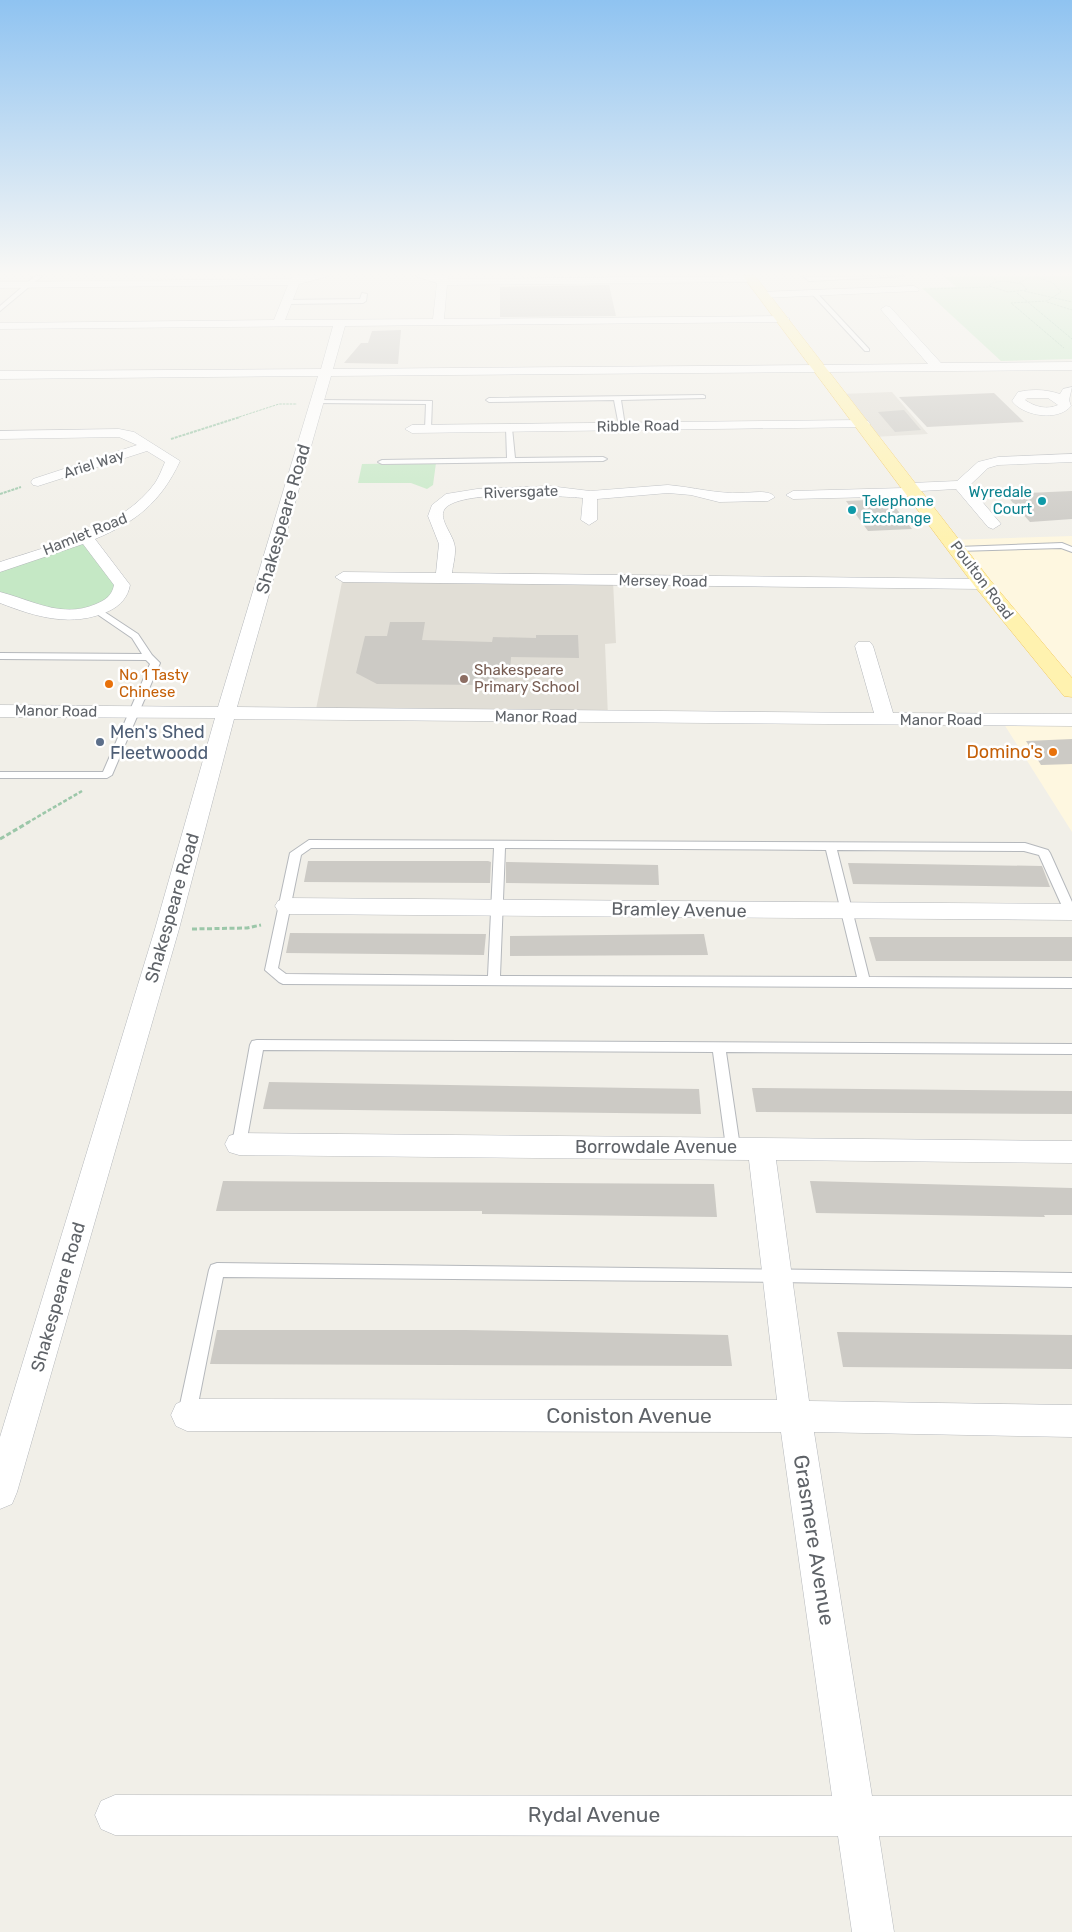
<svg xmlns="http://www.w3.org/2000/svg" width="1072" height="1932" viewBox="0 0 1072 1932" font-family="Rubik,sans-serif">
	<rect width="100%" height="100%" fill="#f1efe8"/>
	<path fill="#fef7e0" d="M1072 536V691L951 540Z
		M1072 716V832L1002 721Z"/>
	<path fill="#e1ded6" d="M892 392 928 434 873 437 841 394Z
		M343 577 613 581 616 643 605 644 608 717 315 714Z"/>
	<path fill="#c5e8c5" d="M1072 276V359L1001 361 922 288 956 287 945 277Z
		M436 463 433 485 427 489 411 483H358L362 464Z
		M85 537 121 591 81 615 0 597V567Z"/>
	<path fill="#cccac5" d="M609 285 616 316 500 317V287Z
		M401 330 398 364 344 363 361 343H368L372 331Z
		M994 393 1024 422 927 427 899 397Z
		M904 410 921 430 895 432 878 412Z
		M1072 491V519L1030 522 1005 494Z
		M889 499 912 529 868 531 846 501Z
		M390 622H425L422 640 492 642 493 637 536 638V635H578L579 658 511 657 510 672 486 685 377 684 356 673 365 636H387Z
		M1072 739V764L1041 765 1026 741Z
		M308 861H488L491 862 490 883 304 882Z
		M506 862 658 865 659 885 506 883Z
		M848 863 1042 866 1050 887 853 884Z
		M290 933 486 934 484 955 286 953Z
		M704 934 708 955 510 956V936Z
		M869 937H1072V961H876Z
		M269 1082 699 1089 701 1114 263 1109Z
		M752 1088 1072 1091V1114L756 1112Z
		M223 1181 714 1184 717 1217 482 1214V1211H216Z
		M810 1181 1072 1188V1215H1044L1045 1217 816 1213Z
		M217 1330H465L728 1335 732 1366 210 1364Z
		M837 1332 1072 1335V1369L843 1367Z"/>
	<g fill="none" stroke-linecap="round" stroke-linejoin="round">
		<g stroke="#b5b8bc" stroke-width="2">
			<path id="lane" d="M35 276H42L0 311V306Z
				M803 276 810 277 904 276 809 281Z
				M812 292H816L869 349V351H865L812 294Z
				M362 293 367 294 366 301 363 303 287 304 284 302 287 300 360 299Z
				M703 395 705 396V398L621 400 625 426 622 428 619 426 614 400 489 402 486 400 489 398Z
				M317 400 432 401 431 429 428 431 425 429 426 404 315 403V401Z
				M509 426 512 428 515 458 603 457 607 459 603 461 382 464 378 462 382 460 507 458 506 428Z
				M1062 543 1072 547V552L1061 548 958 551 954 549 958 547Z
				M97 607 138 634 152 655 160 663 112 775 107 778H0V772H103L150 664 146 660 0 659V653L142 654 132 638 94 612V608Z
				M309 840 1025 843 1048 850 1050 853 1072 902V919L1066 915 1039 855 1024 851 837 850 869 977 1072 978V988L283 984 279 982 265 970 290 853ZM311 848H494L488 976 286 974 278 968 301 855ZM505 848 826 850 857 977 500 976Z
				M257 1040 1072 1044V1054L726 1052 740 1147 738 1151 733 1153 728 1151 726 1147 713 1052 263 1050 246 1144 244 1148 239 1150 234 1148 232 1144 250 1045 252 1041Z
				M217 1263 1072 1273V1287L778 1282 223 1277 196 1414 193 1420 187 1422 181 1420 178 1414 209 1270 211 1265Z"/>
		</g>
		<g stroke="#b5b8bc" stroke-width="1">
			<path id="street" d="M292 276H329L299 284 285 320 433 319 437 283 415 276H448V279L753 276 756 279 751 282 447 285 444 319 784 316 790 319 784 322 345 326 333 369 928 364 882 311 881 309 886 306 890 307 941 363 1072 362V370L331 376 237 707 874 713 855 646 858 642H870L873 646 893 713 1072 714V726L234 719 179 929 17 1492 12 1504 0 1509V1437L155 929 215 718 0 717V705L218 707 318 376 0 379V371L321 369 333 326 0 329V323L274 320 288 285 0 288V282L291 279Z
				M914 286 919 289 918 291 763 298 758 295 763 292Z
				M1072 387 1069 400 1071 406C1058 422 1023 416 1012 401L1018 392C1032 389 1045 389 1060 394L1063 389ZM1027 398H1048L1058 405C1047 410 1035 407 1025 400Z
				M863 420 868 421 870 424 868 427 412 433 405 429 412 425Z
				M119 429 134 432 180 461C161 502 136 522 95 539L130 585C128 597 120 606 109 611 72 628 36 617 0 603V592C32 600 62 619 96 604 105 600 112 596 114 585L83 544 0 572V562C51 545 122 529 155 483 159 477 162 469 165 462L147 451 38 486 33 485 31 482 33 479 137 445 119 437 0 439V431Z
				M1072 454V462L998 465 988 468 969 486 1001 524 993 529 988 527 956 489 921 491 920 495 915 496 793 499 786 495 793 491 904 488 906 484 911 483 957 481 978 462 998 457Z
				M668 485C693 487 716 494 742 493 751 493 769 489 775 497L768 501 719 502 691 495 668 493 597 499V520L589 525 581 520 583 498C559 496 456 489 444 510 439 519 452 534 454 543 457 551 453 564 452 573L983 579 991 584 983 589 343 582 335 577 343 572 436 573 439 544 428 516 432 505 446 494 477 489 549 486 590 491Z
				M286 898 1072 904V920L286 914 278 911 275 906 278 901Z
				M239 1133 1072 1141V1163L776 1160 809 1401 1072 1405V1437L814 1432 872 1796H1072V1836H879L894 1932H852L838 1836 115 1835 101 1829 95 1815 101 1801 115 1795 832 1796 781 1432 187 1431 176 1426 171 1415 176 1404 187 1399 777 1400 749 1160 239 1155 229 1152 225 1144 229 1136Z"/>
		</g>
		<g stroke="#f2c960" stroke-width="1">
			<path id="primary" d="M743 276H755L990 580 1072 678V697L1064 696 976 588Z"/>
		</g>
		<path stroke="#9cc7a9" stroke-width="1" stroke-dasharray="2.5 1" stroke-linecap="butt" d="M991 276 997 281
			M1033 276 1053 283 1061 292 1047 301 1011 303 1064 348
			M1003 281 1022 284 1027 290 1008 292 989 286 992 283Z
			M1019 283 1032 276
			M930 289 990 287
			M1024 291 1072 302
			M1017 293 1072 339
			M1047 302 1072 310
			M236 418 279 404H297"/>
		<path stroke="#9cc7a9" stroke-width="2" stroke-dasharray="3 1" stroke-linecap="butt" d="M171 439 240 417
			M0 494 21 487"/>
		<path stroke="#9cc7a9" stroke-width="2.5" stroke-dasharray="4 2" stroke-linecap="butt" d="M27 823 82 791"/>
		<path stroke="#9cc7a9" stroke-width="3" stroke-dasharray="5 2.5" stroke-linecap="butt" d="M0 839 29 822
			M192 929 247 928 261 925"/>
		<use href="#lane" fill="#fff" fill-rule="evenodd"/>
		<use href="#street" fill="#fff" fill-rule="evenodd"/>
		<use href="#primary" fill="#fff2af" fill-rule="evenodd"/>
	</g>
	<linearGradient id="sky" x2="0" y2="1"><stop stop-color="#8fc3f1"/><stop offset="0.5" stop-color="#f9f8f5"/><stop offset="1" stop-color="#f9f8f5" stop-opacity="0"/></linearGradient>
	<rect width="1072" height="547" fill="url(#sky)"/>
	<g fill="#0f9aa8" stroke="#fff" stroke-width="2">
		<circle cx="1042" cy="501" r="5"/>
		<circle cx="852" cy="510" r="5"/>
	</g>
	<circle fill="#8d6e63" stroke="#fff" stroke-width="2" cx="464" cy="679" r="5"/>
	<g fill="#e8710a" stroke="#fff" stroke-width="2">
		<circle cx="109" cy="684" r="5"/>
		<circle cx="1053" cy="752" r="5"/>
	</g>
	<circle fill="#5c6f8a" stroke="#fff" stroke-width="2" cx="100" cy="742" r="5"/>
	<g text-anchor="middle" stroke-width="5" stroke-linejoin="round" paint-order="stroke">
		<g font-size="15" fill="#5f6368" stroke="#fff">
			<text transform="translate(638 426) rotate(-1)" y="5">Ribble Road</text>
			<text transform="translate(94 464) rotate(-18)" y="5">Ariel Way</text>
			<text transform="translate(521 492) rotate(-2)" y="5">Riversgate</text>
			<text transform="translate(85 534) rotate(-22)" y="5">Hamlet Road</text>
			<text transform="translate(982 580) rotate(53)" y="5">Poulton Road</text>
			<text transform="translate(663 581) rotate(1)" y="5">Mersey Road</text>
			<text transform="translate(56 711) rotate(1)" y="5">Manor Road</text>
			<text transform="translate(536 717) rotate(1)" y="5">Manor Road</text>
			<text x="941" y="725">Manor Road</text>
		</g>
		<g font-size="15" fill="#0d838f" stroke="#fff" text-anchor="end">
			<text x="1032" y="497">Wyredale<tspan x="1032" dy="17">Court</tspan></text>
			<text x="862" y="506" text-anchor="start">Telephone<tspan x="862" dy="17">Exchange</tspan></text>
		</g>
		<g font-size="15" fill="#785e54" stroke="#fff" text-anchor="start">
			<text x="474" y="675">Shakespeare<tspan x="474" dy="17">Primary School</tspan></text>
		</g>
		<g font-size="15" fill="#c56008" stroke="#fff" text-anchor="start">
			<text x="119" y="680">No 1 Tasty<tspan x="119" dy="17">Chinese</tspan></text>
		</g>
		<g font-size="18" fill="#5f6368" stroke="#fff">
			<text transform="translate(283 519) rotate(-74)" y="6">Shakespeare Road</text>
			<text transform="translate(172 908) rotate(-74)" y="6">Shakespeare Road</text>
			<text transform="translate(679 910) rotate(1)" y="6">Bramley Avenue</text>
			<text x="656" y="1153">Borrowdale Avenue</text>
			<text transform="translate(58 1297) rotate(-74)" y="6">Shakespeare Road</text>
		</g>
		<g font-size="18" fill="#4e5e75" stroke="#fff" text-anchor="start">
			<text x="110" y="738">Men's Shed<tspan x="110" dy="21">Fleetwoodd</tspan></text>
		</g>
		<g font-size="18" fill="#c56008" stroke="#fff" text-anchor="end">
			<text x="1043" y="758">Domino's</text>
		</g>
		<g font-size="21" fill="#5f6368" stroke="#fff">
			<text x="629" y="1423">Coniston Avenue</text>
			<text transform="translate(814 1540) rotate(81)" y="7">Grasmere Avenue</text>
			<text x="594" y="1822">Rydal Avenue</text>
		</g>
	</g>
</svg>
